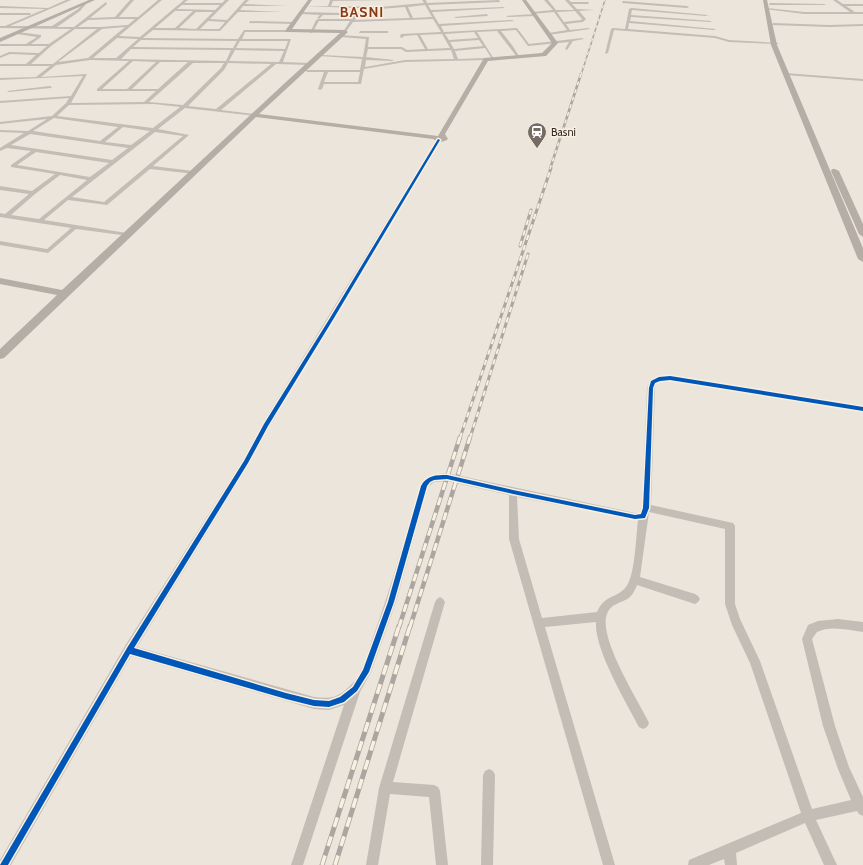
<svg xmlns="http://www.w3.org/2000/svg" width="863" height="865" viewBox="0 0 863 865" font-family="Cabin,sans-serif">
	<rect width="100%" height="100%" fill="#ece5dc"/>
	<g fill="none" stroke-linecap="round" stroke-linejoin="round">
		<path fill="#c4bdb5" fill-rule="evenodd" d="M66 0H71L10 26H52L78 9 84 3 86 4 80 11 57 27H74L106 2 107 4 90 18 115 17 130 0H134L119 17H138L158 0H162L119 36 140 37 184 0H188L184 3H222L225 0H229L210 19 227 20 245 0H249L245 4 288 6H243L240 10 283 12H238L220 31 153 30 143 38 238 39 244 30H288L289 32H245L242 39H291L283 62 309 63 311 64 309 65 276 64 221 110 254 114H256V116L185 108 158 129 189 135 153 166 193 171 196 173 195 174 150 169 107 205 68 200 44 220 127 233 129 234V236L76 229 48 253 0 245V241L47 249 71 228 0 217V213L5 214 29 194 0 190V186L32 191 55 174 11 167V165L31 151 7 148 0 151V148L24 133 0 132V130L28 131 47 119 0 124V122L52 116 66 103 69 98 0 103V101L71 96 83 76 0 80V78L36 77 50 66H0V64H26L36 55 10 54 0 58V56L9 52 39 53 47 46H0V44H26L37 37 17 34 18 32 41 35V37L31 44H49L71 29 0 28V26H5L31 15H0V13H30L31 15 45 9 0 8V6L48 8ZM182 5H220L215 10 177 9ZM175 11H193L175 28H155ZM196 12H213L196 29 179 28ZM116 19H135L128 25 101 27H78L88 20ZM208 21 225 22 219 29H200ZM125 27 88 58 58 62 102 29ZM75 29H97L53 64H31L51 46ZM117 38 138 39 116 58H93ZM141 40 237 41 233 48 133 47ZM240 41H288L285 49 236 48ZM131 49 231 50 226 61 121 59ZM235 50 284 51 279 62 229 61ZM90 60 129 61 97 89V91H156L144 102 71 103 87 74 41 77 56 65ZM133 61 156 62 127 89H102ZM160 62H188L158 89H132ZM193 63H224L221 68 183 105 149 102ZM228 63 271 64 216 109 188 106 224 70ZM154 104 180 107 153 128 57 116 69 105ZM54 118 118 127 100 141 33 131ZM123 127 150 131 131 145 105 142ZM155 132 183 136 104 202 72 197ZM30 134 128 148 112 160 11 145ZM36 152 109 163 90 177 17 165ZM60 175 87 180 39 219 11 215 35 194Z
			M330 0H387L333 1 331 6 380 7 424 3 422 0H426L427 3 499 0 500 2 428 5 431 10 503 7 505 8 432 12 439 24 512 20 514 21 441 26 444 32 517 28 529 44 582 38 584 39 573 41 567 50 565 49 569 42 528 46 516 30 501 31 512 45 519 56 517 57 497 31 477 32 494 59H492L485 48 455 51 458 59 486 58 488 59 486 60 405 62 364 69 361 84H324L322 89 320 90 318 89 324 72H307L306 70H360L362 59 320 56 322 55 363 57 366 39 341 37 340 35 369 37 368 47H402L407 50 425 49 417 35 404 36 402 38 400 37 401 34 441 32 433 19 353 22 345 33 343 32 350 21H319L312 33H310L316 20 319 19 317 18 320 15 302 14 301 12 384 14 358 15 355 20 410 18 405 7 380 9 305 6H328ZM425 5 432 17 413 18 408 7ZM323 15H355L352 19H319ZM474 32 478 38 449 40 445 34ZM442 34 450 48 428 49 420 35ZM479 40 483 46 454 49 450 42ZM368 49H401L406 52 451 50 454 59 405 60 365 67 366 60 392 61 394 60 366 57ZM328 72H360L358 82H324Z
			M544 0H548L556 10H574L565 0H569L571 2H589L588 4H572L577 9 594 10 579 11 586 19 583 22 566 24 570 30 588 28 590 29 548 35 549 33 567 30 554 12 532 14 533 12 553 10ZM575 11 582 19 581 20 564 22 557 12Z
			M833 0H837L843 4H863V6H846L855 12H863V14H804L765 9 767 8 804 12H850Z
			M623 1 687 6 689 7 687 8 622 3Z
			M770 3 824 4 826 5H769Z
			M631 8 708 15 706 16 632 10 631 15 712 21 710 22 631 17 630 21 716 29 714 30 629 23 628 29 715 36 729 40 779 43 777 44 729 42 715 38 614 30 608 53 605 54 611 29 613 28 625 29 629 9Z
			M487 14 488 16 456 18 454 17Z
			M535 14 536 16 508 17 506 16Z
			M250 21 294 22 296 23 294 24 249 23Z
			M773 23 829 25 863 24V26L829 27 772 25Z
			M360 31H387L389 32 387 33H359Z
			M785 73 863 79V81L786 75Z
			M50 86 52 87 51 88 9 92 7 91Z
			M437 139 441 140 269 427 249 464 137 647 314 697C331 699 337 698 350 686 363 674 367 654 373 637 391 588 405 537 420 486 425 475 435 474 447 473L635 513H640L642 508 647 388 650 380 659 376 670 375 863 406V412L670 381 660 382 656 384 655 388 651 505 733 523 735 526V604L740 619 760 661 812 809 851 800 838 769 823 726 802 639 808 625 818 621 838 619 863 622V632C849 630 830 625 817 632L812 639 835 726 849 767 863 797V816L859 814 857 811 816 820 837 865H824L805 823 736 853 737 865H725L724 859 709 865H688L689 860 801 813 750 663 732 625 725 604V529L649 512 640 577 695 594 698 596 700 599 698 602 695 604 637 585C635 590 633 594 629 598 621 603 610 604 607 614 598 637 636 697 647 719L649 723 647 727 643 729 639 727C626 702 594 649 596 622L545 627 615 865H603L509 539V495L447 481 434 482 428 487 396 602 371 672 360 692 303 865H291L344 705 329 710 314 709 131 656 11 865H0V860L125 646 243 460 263 423ZM517 497 638 520C636 536 635 576 626 587 616 599 605 594 597 612L542 618 519 539Z
			M440 597 443 599 445 602 393 782 434 785 438 787 440 791 448 865H436L429 797 390 794 378 865H366L379 788 435 602 437 599Z
			M489 769 493 771 495 775 493 865H481L483 775 485 771Z"/>
		<path fill="#b5ada6" fill-rule="evenodd" d="M89 0H95L0 42V38Z
			M308 0H312L292 29 345 30 348 32 259 114 438 136 484 58 542 53 552 43 522 0H526L558 43 546 56 488 61 445 134 448 139C443 143 437 142 433 139L256 117 4 358 0 359V349L57 295 0 284V278L62 290 287 81 340 33 286 32 285 31Z
			M763 0H767L777 45 863 248V262L858 259 771 45Z
			M832 169H835L839 171 863 224V237L859 234 831 171Z"/>
		<g stroke="#aca5a0" stroke-width="1.5">
			<path id="rail-far4" d="M581 75 605 0"/>
		</g>
		<g stroke="#aca5a0" stroke-width="2.5">
			<path id="rail-far3" d="M550 169 581 74"/>
		</g>
		<g stroke="#aca5a0" stroke-width="3">
			<path id="rail-far2" d="M520 246 531 210
				M460 438 551 168
				M470 438 528 254"/>
		</g>
		<g stroke="#aca5a0" stroke-width="4.5">
			<path id="rail-far1" d="M399 627 460 437
				M410 627 470 437"/>
		</g>
		<g stroke="#aca5a0" stroke-width="5">
			<path id="rail" d="M322 865 399 626
				M335 865 410 626"/>
		</g>
		<use href="#rail-far4" stroke="#faf0e1" stroke-width="1" stroke-dasharray="3.5" stroke-linecap="butt"/>
		<use href="#rail-far3" stroke="#faf0e1" stroke-width="1.5" stroke-dasharray="4" stroke-linecap="butt"/>
		<use href="#rail-far2" stroke="#faf0e1" stroke-width="2" stroke-dasharray="5.5" stroke-linecap="butt"/>
		<use href="#rail-far1" stroke="#faf0e1" stroke-width="3" stroke-dasharray="8" stroke-linecap="butt"/>
		<use href="#rail" stroke="#faf0e1" stroke-width="3.5" stroke-dasharray="10" stroke-linecap="butt"/>
		<g stroke="#faf0e1" stroke-width="3">
			<path id="cycleway" d="M438 139 440 140 334 318 268 426 248 463 134 648 286 693 314 700 329 701 340 697 353 687 363 670 388 602 421 486C427 475 436 475 447 475L513 490 635 515 641 514 643 508 649 388 651 381 659 377 670 376 863 407V411L670 380 660 381 655 383 653 388 649 508 645 518 635 519 513 494 447 479 434 480 430 482 427 486 394 602 369 672 357 691 344 702 329 707 314 706 286 699 130 654 8 865H0L127 648 244 461 264 424 330 318Z"/>
		</g>
		<use href="#cycleway" fill="#0057b8" fill-rule="evenodd"/>
	</g>
	<defs>
		<g id="station-pin" transform="scale(1)"><path d="M0 17L-7.5 6A9.5 9.5 0 1 1 7.5 6Z" fill="#746b64" stroke="#faf0e1"/><path d="M-3-6H3Q5-6 5-4V2Q5 4 3 4L4.5 6H3L1.5 4h-3L-3 6H-4.5L-3 4Q-5 4-5 2V-4Q-5-6-3-6ZM-3.5-4v3h7v-3ZM-3.5 1v1.5H-2V1ZM2 1v1.5H3.5V1Z" fill="#fff"/></g>
	</defs>
	<g fill-rule="evenodd">
		<use href="#station-pin" x="537" y="132"/>
	</g>
	<g text-anchor="middle" stroke-width="3" stroke-linejoin="round" paint-order="stroke">
		<g font-size="11" fill="#342a24" stroke="#faf0e1" text-anchor="start">
			<text x="551" y="136">Basni</text>
		</g>
		<g font-size="14" font-weight="bold" letter-spacing="1" fill="#893917" stroke="#faf0e1">
			<text x="362" y="17">BASNI</text>
		</g>
	</g>
</svg>
